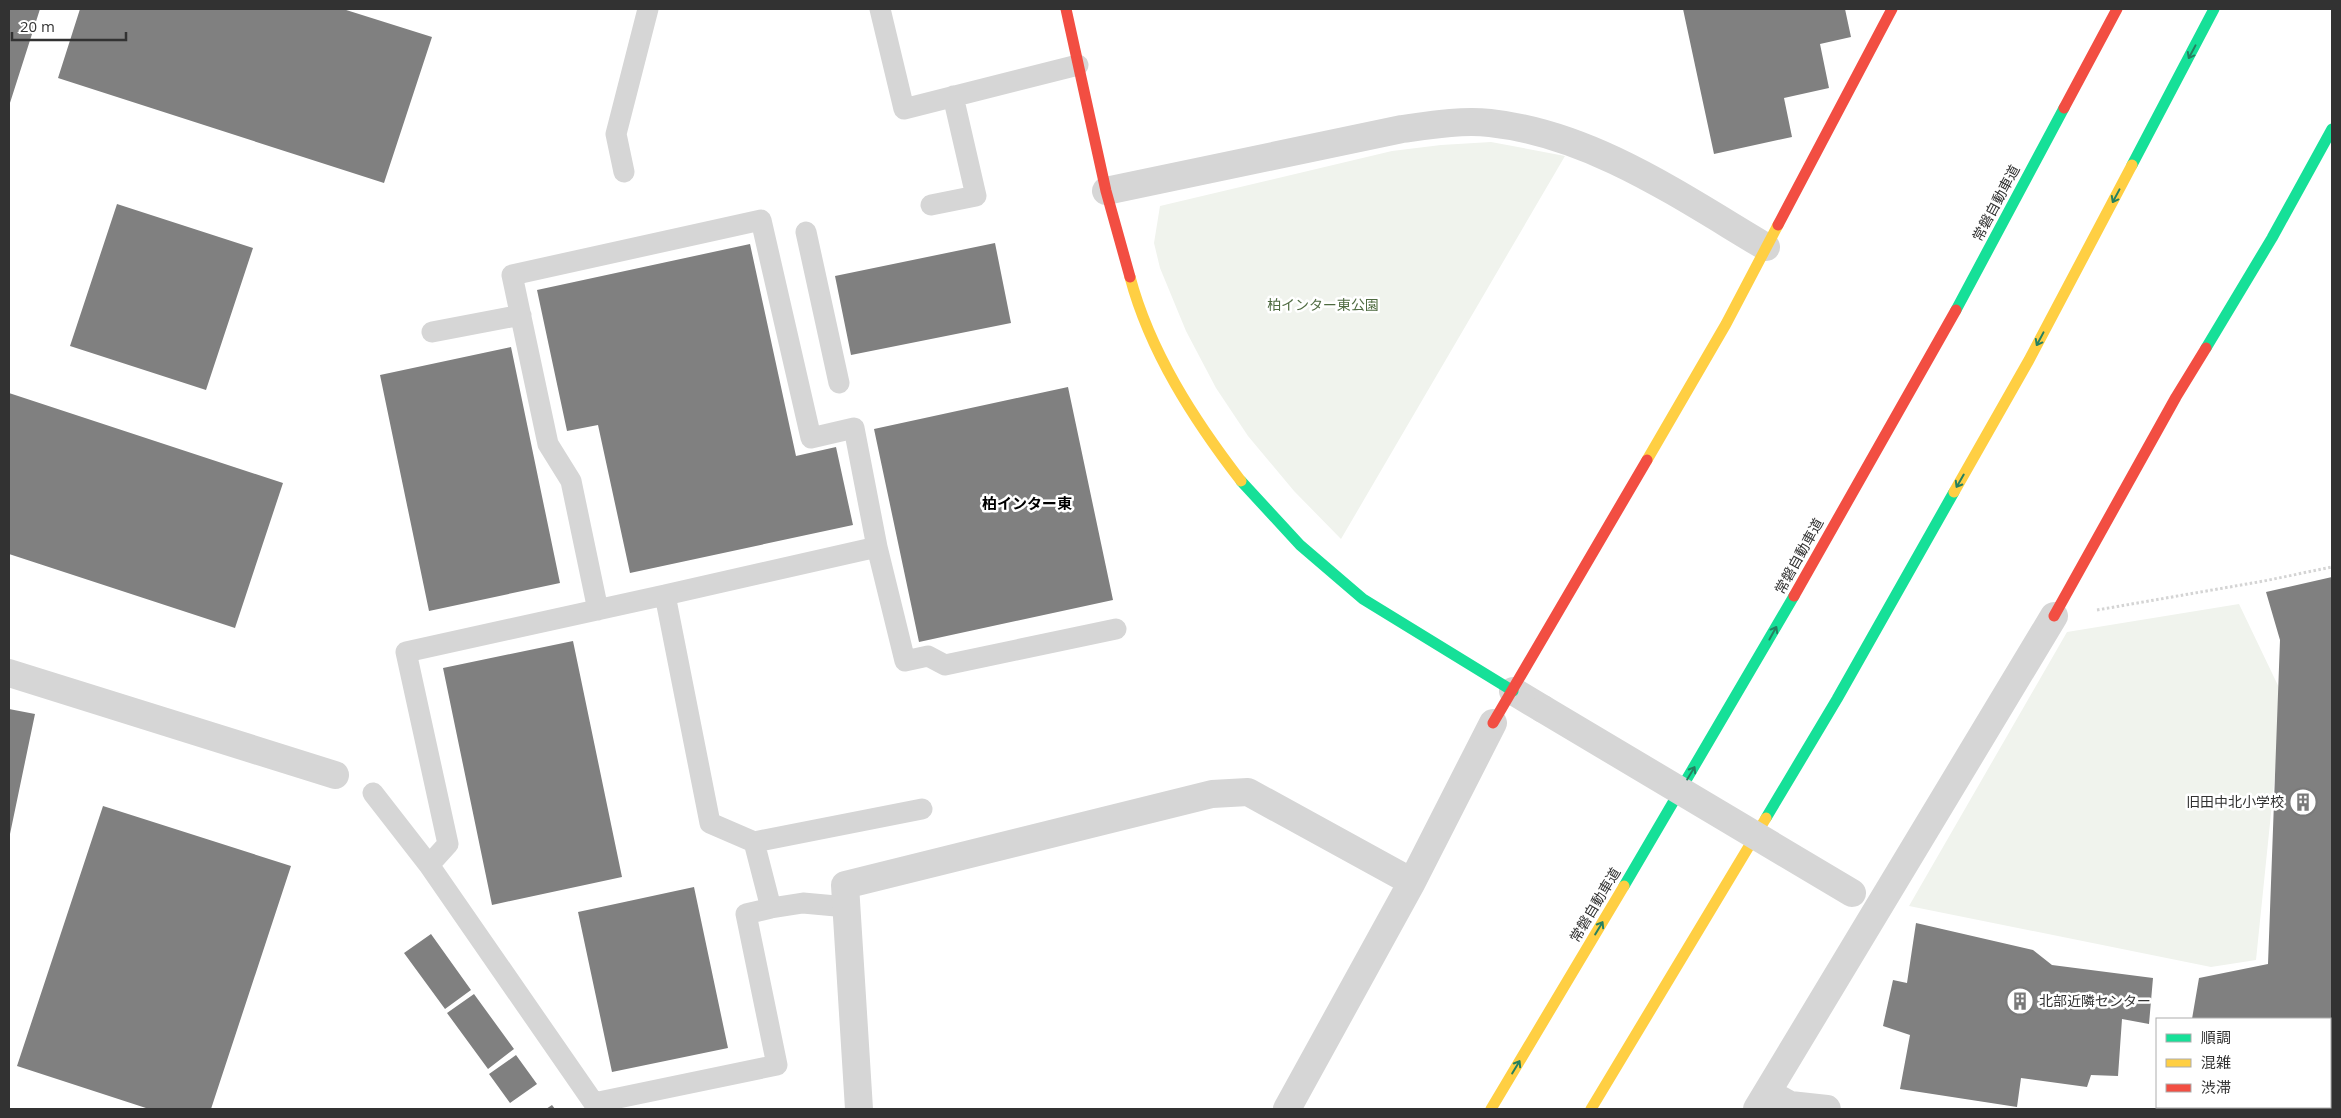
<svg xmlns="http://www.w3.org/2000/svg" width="2341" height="1118" viewBox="0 0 2341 1118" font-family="'Open Sans','Noto Sans JP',sans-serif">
	<rect width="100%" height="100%" fill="#fff"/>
	<path fill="#f0f3ed" d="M1491 142 1565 156 1341 539 1294 491 1248 436 1216 388 1186 331 1160 268 1154 243 1160 206 1392 151 1441 145Z
		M2239 604 2283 696 2256 960 2211 967 1909 906 2067 632Z"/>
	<path fill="#808080" d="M9 9H40L9 106Z
		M80 9H343L432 37 384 183 58 78Z
		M1683 9H1845L1851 37 1820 44 1829 88 1784 98 1792 137 1714 154Z
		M117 204 253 248 206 390 70 346Z
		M995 243 1011 323 851 355 835 276Z
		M750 244 796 456 836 447 853 525 630 573 598 425 567 431 537 290Z
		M511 347 560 583 429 611 380 375Z
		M1068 387 1113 600 919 642 874 429Z
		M9 393 283 483 235 628 9 554Z
		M2332 577V1109H2175L2176 1107H2330V1019H2192L2199 978 2268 964 2280 640 2266 592Z
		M573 641 622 877 492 905 443 668Z
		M9 709 35 714 10 834H9Z
		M103 806 291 866 211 1109H149L17 1066Z
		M694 887 728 1048 612 1072 578 912Z
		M1916 923 2033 950 2052 965 2153 978 2149 1024 2122 1019 2118 1076 2091 1075 2087 1087 2021 1078 2017 1107 1900 1089 1910 1035 1883 1026 1893 980 1907 983Z
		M431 934 471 990 445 1009 404 953Z
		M474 994 514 1049 488 1069 447 1013Z
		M516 1055 537 1084 510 1103 489 1074Z
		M552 1105 555 1109H546Z"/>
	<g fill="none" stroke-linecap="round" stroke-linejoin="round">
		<path stroke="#d4d4d4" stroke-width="3" stroke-dasharray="2.5 2.5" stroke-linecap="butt" d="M2097 610 2264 581 2332 567"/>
		<path stroke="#d6d6d6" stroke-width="21" d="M880 9 904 109 1078 65
			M624 172 616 134 648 9
			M931 205 976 196 953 96
			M806 232 839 383
			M432 332 521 315
			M877 547 905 661 928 656 945 665 1116 629
			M598 610 571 481 548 444 512 275 761 220 811 438 854 428 877 547 665 595
			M373 793 429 865
			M754 842 922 809
			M594 1103 777 1065 746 914 771 908
			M598 1109 429 865 448 844 406 652 665 595 710 823 754 842 771 908 803 903 847 907"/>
		<path stroke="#d6d6d6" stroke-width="28" d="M1106 191 1402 129C1431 125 1461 120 1490 123 1592 134 1680 196 1766 247
			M9 673 335 775
			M1513 691 1543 709
			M1768 1093 1790 1105 1827 1109
			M859 1109 845 885 1212 794 1248 792 1412 882
			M1287 1109 1412 882 1493 723
			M1757 1109 2054 616"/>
		<path stroke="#16e098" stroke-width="11" d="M2132 165 2214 9
			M1956 310 2064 108
			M2206 348 2272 238 2332 129
			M1241 481 1300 545 1363 599 1513 691
			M1766 818 1837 699 1954 492
			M1624 886 1794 596"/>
		<path stroke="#ffcf43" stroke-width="11" d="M1130 277C1150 352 1194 420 1241 481
			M1647 460 1726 324 1778 225
			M1954 492 2029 360 2132 165
			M1491 1109 1624 886
			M1591 1109 1766 818"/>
		<path stroke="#f24e42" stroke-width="11" d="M1066 9 1106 191 1130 277
			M2064 108 2117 9
			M1778 225 1892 9
			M1794 596 1956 310
			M2054 616 2176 397 2206 348
			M1493 723 1647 460"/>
		<path stroke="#d6d6d6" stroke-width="28" d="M1543 709 1852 893"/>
	</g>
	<defs><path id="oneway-shaft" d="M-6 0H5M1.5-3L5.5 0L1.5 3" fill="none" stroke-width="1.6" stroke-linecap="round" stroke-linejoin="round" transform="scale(1.25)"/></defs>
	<g stroke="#258060">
		<use href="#oneway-shaft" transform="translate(2192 52) rotate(118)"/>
		<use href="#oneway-shaft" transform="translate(2116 196) rotate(118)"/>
		<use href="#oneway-shaft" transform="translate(2040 339) rotate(118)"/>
		<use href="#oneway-shaft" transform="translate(1960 481) rotate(120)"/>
		<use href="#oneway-shaft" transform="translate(1773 633) rotate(-61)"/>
		<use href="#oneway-shaft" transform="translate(1691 773) rotate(-59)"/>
		<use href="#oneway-shaft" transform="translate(1599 928) rotate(-59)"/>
		<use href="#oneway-shaft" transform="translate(1516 1067) rotate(-59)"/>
	</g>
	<defs>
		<g id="building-ring" transform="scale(1.4375)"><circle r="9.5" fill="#fff" stroke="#7a7a7a" stroke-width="1.5"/><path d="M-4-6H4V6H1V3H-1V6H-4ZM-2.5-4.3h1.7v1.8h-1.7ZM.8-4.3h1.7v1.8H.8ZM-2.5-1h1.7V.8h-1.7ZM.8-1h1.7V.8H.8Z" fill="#7a7a7a"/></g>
	</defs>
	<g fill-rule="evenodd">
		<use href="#building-ring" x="2303" y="802"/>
		<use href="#building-ring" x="2020" y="1001"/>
	</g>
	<g text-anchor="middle" stroke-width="5" stroke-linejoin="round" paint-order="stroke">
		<g font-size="14" fill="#323232" stroke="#fff">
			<text transform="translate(1996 203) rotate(-62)" y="5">常磐自動車道</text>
			<text transform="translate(1799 556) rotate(-61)" y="5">常磐自動車道</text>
			<text transform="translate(1595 905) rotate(-59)" y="5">常磐自動車道</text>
		</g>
		<g font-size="14" fill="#4f6b41" stroke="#fff">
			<text x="1323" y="310">柏インター東公園</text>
		</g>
		<g font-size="14" fill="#323232" stroke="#fff" text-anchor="end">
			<text x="2284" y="807">旧田中北小学校</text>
			<text x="2039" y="1006" text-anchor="start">北部近隣センター</text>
		</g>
		<g font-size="15" font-weight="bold" fill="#000" stroke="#fff">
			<text x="1027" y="509">柏インター東</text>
		</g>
	</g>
	<rect width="2341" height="1118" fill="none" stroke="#323232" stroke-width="20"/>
	<rect x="2156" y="1018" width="175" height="90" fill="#ffffff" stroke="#adadad"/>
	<rect x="2166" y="1034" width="25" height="8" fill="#16e098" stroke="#adadad"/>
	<text x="2201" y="1043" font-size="15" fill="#323232">順調</text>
	<rect x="2166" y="1059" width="25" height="8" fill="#ffcf43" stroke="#adadad"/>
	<text x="2201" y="1068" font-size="15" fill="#323232">混雑</text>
	<rect x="2166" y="1084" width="25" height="8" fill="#f24e42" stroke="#adadad"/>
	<text x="2201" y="1093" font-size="15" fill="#323232">渋滞</text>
	<path d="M12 32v8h114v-8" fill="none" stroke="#323232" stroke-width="2.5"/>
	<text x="20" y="32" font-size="15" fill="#323232" stroke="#ffffff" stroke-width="4" paint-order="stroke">20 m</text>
</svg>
